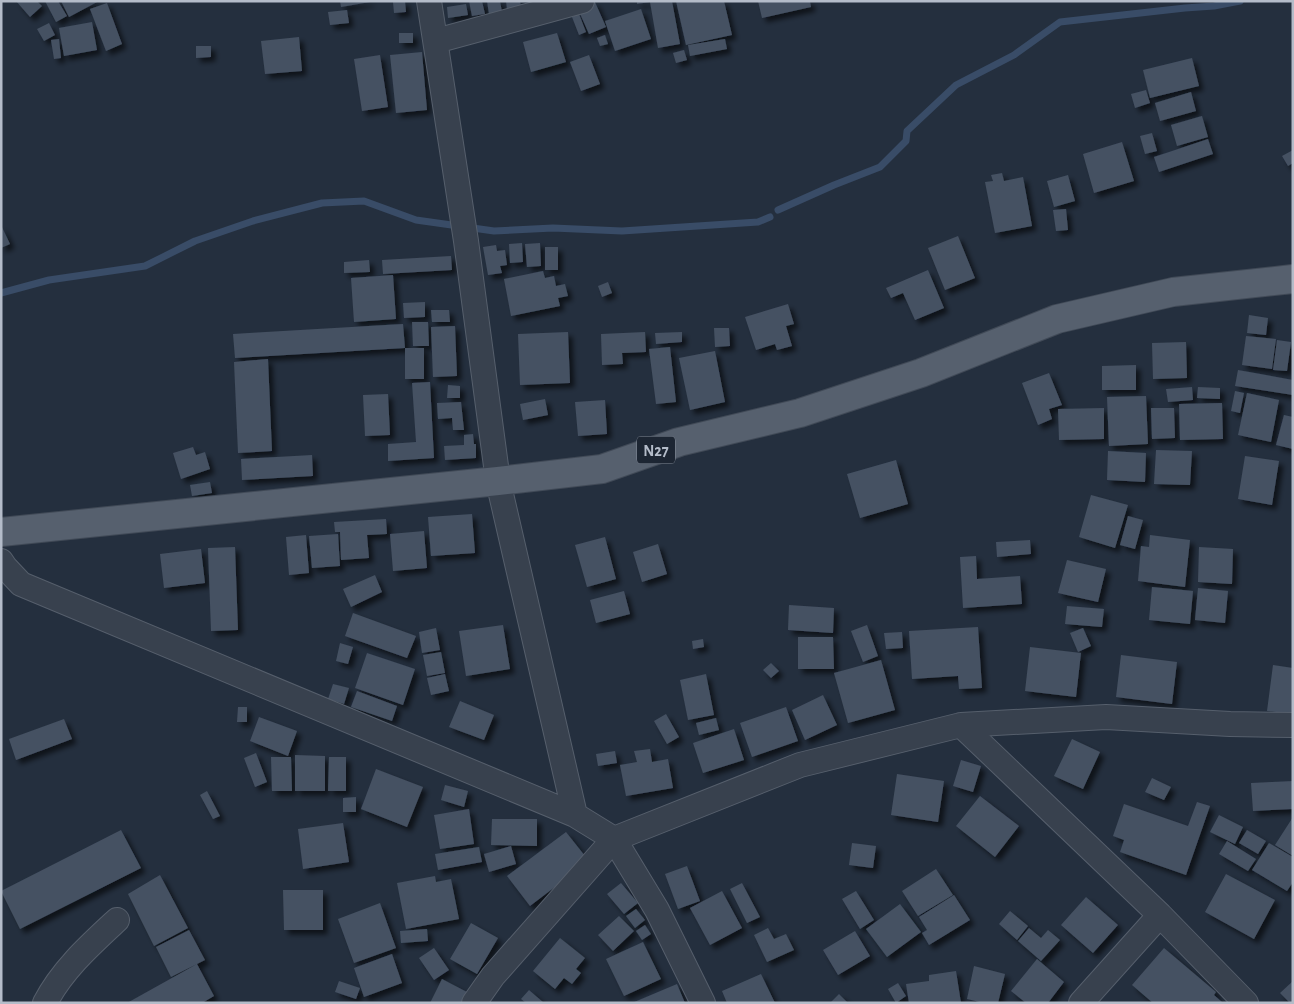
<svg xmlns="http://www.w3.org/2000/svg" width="1294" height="1004" viewBox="0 0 1294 1004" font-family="'Alegreya Sans',sans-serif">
	<defs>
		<filter id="shadow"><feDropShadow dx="4.5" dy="4.5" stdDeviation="2.5" flood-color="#0009"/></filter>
	</defs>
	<rect width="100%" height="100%" fill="#242f3e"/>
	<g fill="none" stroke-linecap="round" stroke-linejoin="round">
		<path stroke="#394c67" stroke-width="7" d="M778 210 834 185 880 167 906 141 907 131 956 85 1014 55 1060 22 1185 8 1214 6 1240 1
			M1 293 49 280 145 266 195 241 253 221 322 203 364 201 416 220 494 231 553 228 622 231 758 222 770 217"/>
	</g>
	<path fill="#455162" filter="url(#shadow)" d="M16 1H37L42 6 30 17Z
		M45 1H58L67 16 56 22Z
		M61 1H99L69 17Z
		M340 1H370V2L341 7Z
		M405 1 406 12 394 13 393 2Z
		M469 1H482L485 14 472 16Z
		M487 1H500L502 12 489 14Z
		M506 1H520L521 7 507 9Z
		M637 1H672L680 44 658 48 650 2 637 4Z
		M676 1H724L732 35 686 45Z
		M758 1H810L811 7 762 18Z
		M595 2 606 27 589 34 578 9Z
		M107 3 122 44 106 51 90 9Z
		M466 4 468 15 448 18 447 7Z
		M641 9 651 39 615 51 605 21Z
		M347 10 349 23 330 25 328 12Z
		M579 14 586 32 579 35 572 17Z
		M92 22 97 50 64 56 59 28Z
		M49 23 55 35 44 41 37 29Z
		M399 33H413V43H399Z
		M557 33 566 62 531 72 523 42Z
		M605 35 608 44 600 46 597 38Z
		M299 37 302 71 265 74 261 41Z
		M59 39 61 58 54 59 51 40Z
		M725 39 727 49 690 56 688 45Z
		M196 46H211V57L196 58Z
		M684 50 687 60 676 63 673 53Z
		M422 52 427 110 396 113 390 55Z
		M380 55 388 107 362 111 354 59Z
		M589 55 600 84 581 91 570 62Z
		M1192 58 1199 86 1150 98 1143 70Z
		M1146 90 1150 103 1135 108 1131 94Z
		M1191 92 1196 111 1160 121 1155 103Z
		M1202 116 1208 137 1177 146 1171 125Z
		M1152 133 1157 151 1145 154 1140 136Z
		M1208 139 1213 154 1159 172 1154 157Z
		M1122 142 1134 181 1094 193 1083 154Z
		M1293 150V163L1288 166 1282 156Z
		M1002 173 1004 181 1023 177 1032 226 995 233 985 182 993 181 991 175Z
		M1068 175 1075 201 1054 207 1047 181Z
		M1066 209 1068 230 1056 231 1053 210Z
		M1 225 10 244 1 248Z
		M958 236 975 278 945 290 928 248Z
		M522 243 523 262 510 263 509 244Z
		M540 243 541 266 527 267 525 244Z
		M496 245 497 251 505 250 507 265 500 266 502 273 488 275 483 247Z
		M545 247H558V270H545Z
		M451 256 452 270 383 274 382 260Z
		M369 260 370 272 344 273V262Z
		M928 270 944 308 915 320 903 293 891 298 886 288Z
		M543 271 545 278 554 276 556 286 565 284 568 296 558 298 560 306 511 316 504 279Z
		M393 275 396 319 354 322 351 278Z
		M608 282 612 293 602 297 598 286Z
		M425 302V317L404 318 403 303Z
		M788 304 794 324 786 326 792 346 777 350 775 344 756 350 745 317Z
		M431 310H449L450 322H432Z
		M1249 315 1268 318 1266 335 1247 333Z
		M412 322H428L429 346H413Z
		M403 324 405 348H424V379H405V348L235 358 233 334Z
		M455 326 457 376 433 377 431 327Z
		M714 328H729L730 346 715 347Z
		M568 332 570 383 520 385 518 334Z
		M645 332 646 352 622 353 623 364 602 365 601 334Z
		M682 332V342L656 344 655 333Z
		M1246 336 1276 339 1272 369 1242 365Z
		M1277 340 1291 342 1287 371 1273 370Z
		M1186 342 1187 378 1153 379 1152 343Z
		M670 347 676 402 656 404 649 349Z
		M715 351 725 402 690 410 679 358Z
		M268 359 272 451 238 453 234 362Z
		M1136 365V390H1102V366Z
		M1238 370 1293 380V395L1235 386Z
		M1049 373 1062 405 1049 409 1052 419 1038 425 1022 383Z
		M430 382 434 458 388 461V444L416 442 412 383Z
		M448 385 460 386V398H447Z
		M1192 387 1193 400 1168 402 1166 389Z
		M1198 387 1220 388V399L1197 398Z
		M1235 391 1244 393 1240 413 1231 411Z
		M1247 393 1279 400 1271 442 1238 435Z
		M388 394 390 435 365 436 363 395Z
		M1146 396 1148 444 1109 446 1107 397Z
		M545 399 548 415 523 420 520 404Z
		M605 400 607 434 578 436 575 402Z
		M461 402 464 430H453L452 418 438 419 437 403Z
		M1222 403 1223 439 1180 440 1179 404Z
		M1104 408V439L1059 440 1058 409Z
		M1151 408H1174L1175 438 1152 439Z
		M1284 415 1293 417V449L1276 445Z
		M473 434 474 444H476V458L445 460 444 446 464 445V435Z
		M193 447 196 455 205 452 210 469 181 479 173 453Z
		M1156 450 1192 451 1190 485 1154 484Z
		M1108 451 1146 453 1145 482 1107 480Z
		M312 455 313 476 242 480 241 459Z
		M1245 456 1279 461 1272 505 1238 499Z
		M896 460 908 504 860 518 847 474Z
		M210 482 212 493 192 496 190 485Z
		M1091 495 1128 505 1115 548 1079 537Z
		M472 514 475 553 431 556 428 517Z
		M1128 516 1143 520 1135 549 1120 545Z
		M386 519 387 534 367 535 369 558 341 560 340 532H335L334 522Z
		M424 531 427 568 393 571 390 534Z
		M338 534 340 566 312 568 309 536Z
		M306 535 309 573 289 575 286 537Z
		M1150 535 1190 540 1185 587 1138 581 1141 546 1149 547Z
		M605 537 616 579 587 587 575 545Z
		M1030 540 1031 554 997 557 996 542Z
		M658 544 667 574 642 582 633 552Z
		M235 547 238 630 211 631 208 548Z
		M1199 547 1233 549 1232 584 1198 582Z
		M201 549 205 583 164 588 160 554Z
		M976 556 977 579 1020 576 1022 604 963 608 960 557Z
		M1067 560 1106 569 1098 602 1058 593Z
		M375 575 382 592 351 607 343 589Z
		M1152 587 1193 591 1190 624 1149 620Z
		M1198 588 1228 591 1225 623 1195 620Z
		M624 591 630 614 596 623 590 600Z
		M789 605 834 608 833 633 788 630Z
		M1067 606 1104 609 1102 627 1065 624Z
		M353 613 416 636 407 658 345 636Z
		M503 625 510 669 466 676 459 631Z
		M867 625 878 656 863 662 851 631Z
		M978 627 982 688 959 689 958 676 912 679 909 631Z
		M436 628 440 650 422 653 419 632Z
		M1083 628 1091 646 1078 652 1070 633Z
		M902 632 903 648 886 649 884 633Z
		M798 637H833L834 669H798Z
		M703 639 704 647 693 649 692 641Z
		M340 643 353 647 348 664 336 661Z
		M1030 647 1081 653 1076 697 1025 691Z
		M441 652 445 673 427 676 423 655Z
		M367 653 415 669 403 705 355 688Z
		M1121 655 1177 662 1172 704 1116 697Z
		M881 660 895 710 848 723 834 673Z
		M771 663 779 671 771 678 763 670Z
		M1273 665 1293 668V714L1267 711Z
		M445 674 449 691 431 695 427 678Z
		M706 674 714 715 688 720 680 680Z
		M333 684 349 688 344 704 328 699Z
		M357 691 397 706 392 721 351 707Z
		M823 695 837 725 805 740 792 710Z
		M460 701 494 715 484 740 449 727Z
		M238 707H247V722H237Z
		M786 707 798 741 752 757 740 723Z
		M666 714 679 737 667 744 654 721Z
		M259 717 297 731 288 756 250 741Z
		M716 718 719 730 699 735 696 723Z
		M64 719 72 739 16 760 9 739Z
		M734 729 744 760 703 773 693 743Z
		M1072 739 1100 752 1083 789 1054 776Z
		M650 749 652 762 668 759 673 788 626 796 620 765 637 762 634 751Z
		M615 751 617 763 598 766 596 754Z
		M256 753 267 782 255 787 244 758Z
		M295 755 325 756V791H295Z
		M271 757H291L292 791H272Z
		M329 757H346V791H328Z
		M961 760 981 766 973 792 953 786Z
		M376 769 423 787 407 827 361 809Z
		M897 774 944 781 938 822 891 815Z
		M1152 778 1171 787 1164 800 1145 792Z
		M1293 781V809L1253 811 1251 783Z
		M445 785 468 791 464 807 441 800Z
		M207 791 220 816 213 819 200 795Z
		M980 796 1019 826 995 857 956 826Z
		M356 797V812H343V798Z
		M1197 802 1210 806 1186 875 1120 852 1124 840 1113 836 1124 804 1188 826Z
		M469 809 474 844 440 849 434 815Z
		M1219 815 1243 827 1235 844 1210 832Z
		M1293 817V856L1275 845Z
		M492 819H537V846L491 845Z
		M343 823 349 862 303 869 298 829Z
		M121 830 141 868 20 929 1 891Z
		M1247 830 1266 841 1258 854 1239 843Z
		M566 832 589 861 530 906 507 876Z
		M1227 841 1256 859 1248 871 1219 854Z
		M852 843 876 846 873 868 849 865Z
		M1269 843 1293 857V882L1287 891 1252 870Z
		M511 846 516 864 489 872 484 854Z
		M479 847 482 862 438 870 435 854Z
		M687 866 700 901 678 909 665 874Z
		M936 869 953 895 918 916 902 891Z
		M1226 874 1275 900 1254 939 1205 912Z
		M160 875 188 928 154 946 128 894Z
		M435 876 436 882 451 879 459 919 406 929 397 883Z
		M621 883 638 903 624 914 607 894Z
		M742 883 760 917 747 923 730 889Z
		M283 890H323V930H284Z
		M722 891 742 928 710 945 690 908Z
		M856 891 874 920 860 929 842 899Z
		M954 895 970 920 929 945 922 933 927 930 919 917Z
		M1086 897 1118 925 1093 953 1061 925Z
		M380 903 396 948 354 963 338 919Z
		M900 904 921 932 887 957 866 929Z
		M636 909 645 920 635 928 626 916Z
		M1010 911 1028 926 1017 940 999 924Z
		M619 916 634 931 613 951 598 935Z
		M471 923 498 938 477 974 450 959Z
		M645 925 651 934 642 940 636 931Z
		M768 928 774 939 786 934 794 950 767 962 754 935Z
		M1029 928 1041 938 1048 930 1060 940 1041 961 1018 941Z
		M427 929 428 941 401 943 400 931Z
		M189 930 205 960 171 977 156 947Z
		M855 931 870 956 838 975 823 950Z
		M560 938 585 958 576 969 581 973 572 984 564 978 555 989 533 971Z
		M643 942 661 979 624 996 606 959Z
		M434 948 449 970 434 980 419 958Z
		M1164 948 1216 992 1214 995 1223 1003H1153L1132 985Z
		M392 954 402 983 364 997 354 968Z
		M1037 959 1064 982 1048 1003H1026L1011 991Z
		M197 964 214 996 202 1003H127Z
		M974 966 1005 974 998 1003H984L967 999Z
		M956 971 961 1003H909L906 984 929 981V975Z
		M761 974 775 1003H727L722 991Z
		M442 979 467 992 462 1003H430Z
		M339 981 360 988 356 999 335 992Z
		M1293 981V1003H1290L1280 993Z
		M898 983 906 996 896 1003 888 989Z
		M677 984 685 1003H632Z
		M529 990 544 1003H526L521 999Z
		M839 994 848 1003H830Z"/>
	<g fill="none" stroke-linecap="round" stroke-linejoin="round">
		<g stroke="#565f6c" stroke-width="26">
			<path id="street" d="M429 1 466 241 498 481 575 815
				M436 41 582 1
				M1 561 5 567 21 584 575 815 614 839 657 910 703 1003
				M961 725 1160 915 1246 1003
				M45 1003C62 970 90 945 117 920
				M474 1003 493 976 614 839 800 765 961 725 1106 717 1230 724 1293 725
				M1081 1003 1160 915"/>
		</g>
		<g stroke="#414a57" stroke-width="30">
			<path id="primary" d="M1 532 498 481 602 469 679 442 800 413 921 373 1057 319 1173 292 1293 279"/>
		</g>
		<use href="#street" stroke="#38414e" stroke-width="24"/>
		<use href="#primary" stroke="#56606e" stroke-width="28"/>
	</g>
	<g text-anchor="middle" stroke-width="4.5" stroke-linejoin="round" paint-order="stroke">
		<rect fill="#1d2633" stroke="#878f9c" stroke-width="1" x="637" y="436.5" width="38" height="27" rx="4"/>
		<g font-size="16" font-weight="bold" fill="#b4bcc9">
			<text x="656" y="456">N27</text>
		</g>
	</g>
	<rect width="1294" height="1004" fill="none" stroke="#b4bcc9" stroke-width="5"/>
</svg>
